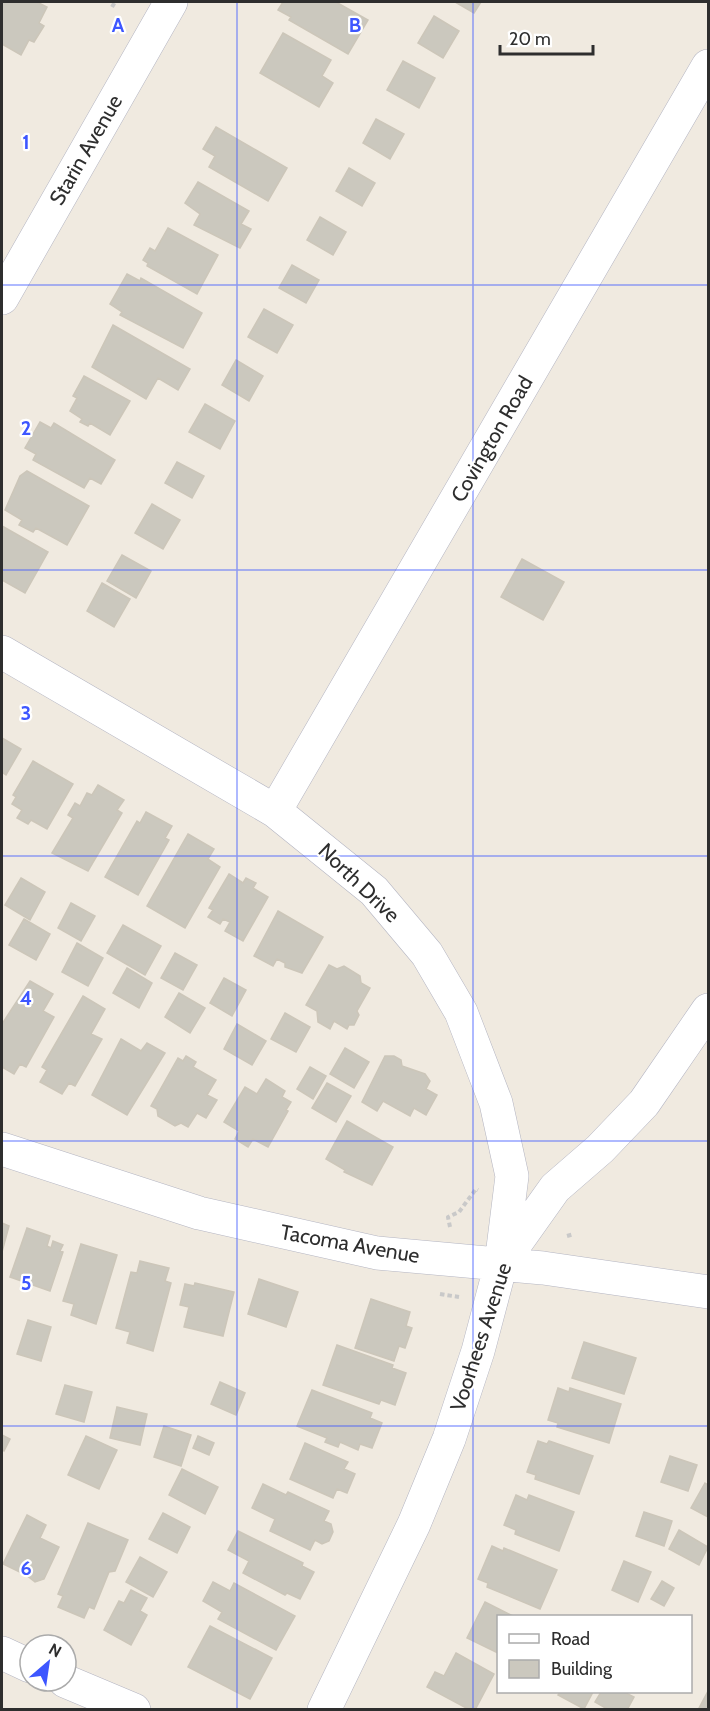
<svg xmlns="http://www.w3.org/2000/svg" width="710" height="1711" viewBox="0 0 710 1711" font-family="Cabin,sans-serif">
	<rect width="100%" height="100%" fill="#f0eae0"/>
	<path fill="#cbc8be" stroke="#ccc6b9" stroke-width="1.5" d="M2 2H37L47 7 39 23 44 26 34 42 29 40 21 55 2 44Z
		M283 2H336L368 20 348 54 289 20 291 17 278 10Z
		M455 2H481L474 13Z
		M434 16 459 31 443 58 418 43Z
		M283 33 331 60 322 76 333 83 319 107 260 73Z
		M403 61 435 78 419 108 387 90Z
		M376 119 404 134 390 159 363 143Z
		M216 127 287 168 268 201 209 167 215 156 203 149Z
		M349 168 375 183 362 206 336 191Z
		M198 182 249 211 241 224 251 229 240 248 194 225 200 214 185 203Z
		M320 217 346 232 333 255 307 240Z
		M168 228 218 255 197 294 147 266 148 263 143 260 150 248 155 251Z
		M292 265 319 280 306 303 279 288Z
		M127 274 140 281 141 278 202 313 183 348 120 315 122 312 110 304Z
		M264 309 293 325 277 353 248 337Z
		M113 325 190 369 178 390 158 378 146 399 92 367Z
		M236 360 263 376 249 401 222 385Z
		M84 376 130 401 110 435 90 423 88 426 80 422 82 419 70 411 77 398 73 396Z
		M205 404 235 421 220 449 189 432Z
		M40 422 51 428 54 423 115 460 101 484 90 478 84 488 33 460 36 454 25 448Z
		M177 462 204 476 192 498 165 483Z
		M27 471 89 506 67 545 36 528 33 532 19 525 22 520 5 510 20 476Z
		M152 504 180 520 163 549 135 533Z
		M2 526 48 552 25 593 2 580Z
		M122 555 151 571 136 598 107 581Z
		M522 559 564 582 543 620 501 597Z
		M102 583 130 599 114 627 87 611Z
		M2 738 21 749 6 775 2 772Z
		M33 761 73 784 47 829 31 820 28 824 17 818 22 810 12 804 16 797 13 795Z
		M98 785 124 800 117 810 122 813 88 871 52 853 73 818 68 815 75 803 80 806 87 793 92 795Z
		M146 812 172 826 165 838 169 840 138 895 105 877 137 821 140 823Z
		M188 834 214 849 208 859 220 867 185 928 147 906Z
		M229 874 243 883 246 878 256 883 253 888 268 897 243 941 225 931 230 922 223 919 220 924 208 917 213 910 209 908Z
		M21 878 45 892 30 920 5 905Z
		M71 903 95 916 81 941 58 928Z
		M278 911 323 937 302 973 285 967V963L277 959 273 966 254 956Z
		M24 919 50 934 36 960 9 945Z
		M123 925 161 946 145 975 107 953Z
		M77 943 103 958 88 986 62 972Z
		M175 953 197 965 183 990 161 978Z
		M329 965 337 969 344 966 360 976 361 983 370 988 357 1011 359 1015 354 1025H349L347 1029 334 1021 330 1029 318 1022 317 1011 306 1005Z
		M127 968 152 983 139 1008 113 993Z
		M224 978 246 990 232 1016 210 1003Z
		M30 981 53 994 43 1011 54 1017 26 1067 20 1064 14 1074 2 1067V1024Z
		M179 993 205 1008 190 1033 165 1017Z
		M83 996 105 1009 91 1034 102 1039 75 1086 69 1083 62 1094 40 1082 47 1070 42 1067Z
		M285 1013 310 1027 296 1052 271 1039Z
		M237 1024 266 1041 252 1065 224 1049Z
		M121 1039 141 1051 147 1043 165 1053 127 1115 92 1095Z
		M345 1048 369 1062 354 1088 330 1074Z
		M186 1056 196 1062 193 1067 216 1080 207 1095 217 1100 206 1118 197 1113 188 1127 181 1123 175 1126 158 1116 157 1109 151 1106 178 1058 183 1061Z
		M385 1056H394L401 1060 402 1066 425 1074 430 1081 426 1089 437 1095 426 1115 414 1108 410 1116 383 1101 377 1111 362 1102Z
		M310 1067 326 1076 313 1099 297 1089Z
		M266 1079 285 1091 282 1097 291 1102 286 1110 288 1111 268 1147 253 1139 248 1147 235 1139 239 1131 224 1122 245 1087 257 1094Z
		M327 1083 351 1096 336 1122 312 1108Z
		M347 1121 393 1147 372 1185 344 1172 345 1170 326 1159Z
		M2 1223 9 1226 2 1252Z
		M27 1228 50 1236 47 1246 51 1248 53 1241 63 1245 60 1251 63 1252 50 1291 10 1277Z
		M81 1244 117 1255 96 1324 71 1315 74 1304 63 1301Z
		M140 1261 169 1268 165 1281 171 1283 153 1351 127 1343 130 1332 116 1328 131 1272 137 1273Z
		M259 1279 298 1292 286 1327 248 1314Z
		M195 1283 234 1292 223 1336 184 1327 189 1307 180 1305 185 1284 194 1286Z
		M371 1299 410 1312 406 1326 412 1328 405 1348 399 1346 394 1361 355 1348Z
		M28 1320 51 1327 41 1361 17 1354Z
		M584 1342 636 1358 624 1394 572 1378Z
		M337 1345 393 1365 392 1368 406 1373 395 1405 381 1400 379 1404 323 1385Z
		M220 1382 245 1393 236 1415 211 1404Z
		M65 1385 92 1392 84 1422 56 1414Z
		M558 1388 569 1392 570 1388 621 1404 609 1443 557 1427 558 1423 548 1420Z
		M312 1390 372 1413 370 1418 382 1423 372 1448 360 1444 358 1450 340 1442 338 1447 325 1442 327 1438 297 1426Z
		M117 1407 147 1414 140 1445 110 1438Z
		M164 1426 191 1435 181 1466 154 1457Z
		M2 1435 10 1439 4 1451 2 1449Z
		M86 1436 117 1450 99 1489 68 1475Z
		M198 1436 214 1443 209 1455 193 1448Z
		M538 1441 547 1444 549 1441 593 1456 579 1494 535 1479 536 1475 527 1472Z
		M305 1443 348 1462 344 1469 355 1474 347 1493 337 1489 333 1498 290 1479Z
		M670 1456 697 1465 688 1491 661 1482Z
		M182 1469 218 1487 205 1514 169 1495Z
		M705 1483 708 1485V1517L691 1508Z
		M263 1484 286 1495 288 1492 329 1511 324 1521 331 1524 333 1532 329 1541 322 1544 315 1540 310 1550 270 1531 275 1519 252 1508Z
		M516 1495 527 1500 529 1495 574 1512 559 1551 515 1534 516 1530 504 1525Z
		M644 1512 672 1521 664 1546 636 1536Z
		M163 1513 190 1527 177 1553 149 1539Z
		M27 1515 46 1525 40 1538 59 1547 44 1579 35 1582 26 1575 3 1564Z
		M88 1523 128 1540 115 1571 109 1572 94 1609 89 1607 84 1618 58 1607 63 1596 58 1594Z
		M679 1530 708 1547 699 1565 669 1549Z
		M238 1531 303 1563 302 1566 314 1572 300 1599 287 1593 285 1595 243 1573 249 1561 228 1550Z
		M492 1546 503 1551 504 1548 557 1570 540 1609 487 1587 488 1583 478 1579Z
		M140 1557 167 1572 153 1597 126 1582Z
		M624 1561 651 1572 638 1602 612 1590Z
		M662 1581 674 1588 664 1606 651 1599Z
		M213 1582 230 1591 234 1583 295 1616 276 1650 218 1619 222 1612 203 1601Z
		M131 1590 147 1598 140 1611 147 1615 131 1645 104 1630 119 1601 124 1603Z
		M485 1602 513 1616H498V1653L467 1638Z
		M210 1626 272 1658 250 1699 188 1667Z
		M456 1653 494 1674 475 1710H470L427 1687 435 1672 444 1676Z
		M708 1691V1710H698Z
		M560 1692H593L584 1709 558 1695Z
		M601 1692H624L634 1697 627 1710H609L595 1702Z"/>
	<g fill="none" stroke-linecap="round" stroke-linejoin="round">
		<g stroke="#b4b5c2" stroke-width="34">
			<path id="minor" d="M2 298 171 2
				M2 652 275 811 374 891 427 954 461 1012 496 1103 512 1176 501 1264
				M275 811 708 66
				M2 1149 199 1213 377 1253 543 1268 708 1292
				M2 1653 30 1666
				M65 1681 134 1710
				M324 1710 414 1524 449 1439 478 1351 501 1264 555 1188 600 1149 644 1103 708 1010"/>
		</g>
		<path stroke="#c9c9c9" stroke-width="4" stroke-dasharray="4.5 3" stroke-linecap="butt" d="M112 7 115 2
			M450 1227 448 1217 459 1212 476 1189 478 1190
			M567 1236 574 1234
			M440 1294 459 1297"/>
		<use href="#minor" stroke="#fff" stroke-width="33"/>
	</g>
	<path fill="none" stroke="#3d56ff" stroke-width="1.5" stroke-opacity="0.55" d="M237 2V1710M473 2V1710M2 285H708M2 570H708M2 856H708M2 1141H708M2 1426H708"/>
	<g text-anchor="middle" stroke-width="4.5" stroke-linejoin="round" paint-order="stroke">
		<g font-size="21" fill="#2e2e2e" stroke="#fff">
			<text transform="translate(86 150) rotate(-60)" y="7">Starin Avenue</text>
			<text transform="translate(492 439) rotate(-60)" y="7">Covington Road</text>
			<text transform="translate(359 883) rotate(44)" y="7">North Drive</text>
			<text transform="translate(350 1244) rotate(10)" y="7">Tacoma Avenue</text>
			<text transform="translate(481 1337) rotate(-72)" y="7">Voorhees Avenue</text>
		</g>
	</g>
	<g font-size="20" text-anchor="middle" font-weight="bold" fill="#3d56ff" stroke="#fff" stroke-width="4.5" stroke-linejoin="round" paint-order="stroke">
		<text x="118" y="32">A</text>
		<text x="355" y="32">B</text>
		<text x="26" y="149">1</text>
		<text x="26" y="435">2</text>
		<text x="26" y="720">3</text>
		<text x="26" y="1005">4</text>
		<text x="26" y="1290">5</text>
		<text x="26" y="1575">6</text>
	</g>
	<rect width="710" height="1711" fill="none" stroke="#2e2e2e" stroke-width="6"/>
	<rect x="497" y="1615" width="195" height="78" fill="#ffffff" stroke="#ababab" stroke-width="1.5"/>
	<rect x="509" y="1634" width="30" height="9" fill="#ffffff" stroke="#ababab" stroke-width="1.5"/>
	<text x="551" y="1645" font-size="18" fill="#2e2e2e">Road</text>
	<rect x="509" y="1660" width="30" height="18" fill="#cbc8be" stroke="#ababab" stroke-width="1.5"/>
	<text x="551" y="1675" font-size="18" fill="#2e2e2e">Building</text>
	<g transform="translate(48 1663) rotate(29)"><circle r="28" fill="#ffffff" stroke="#ababab" stroke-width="1.5"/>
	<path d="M0-4.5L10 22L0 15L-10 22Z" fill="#3d56ff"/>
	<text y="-9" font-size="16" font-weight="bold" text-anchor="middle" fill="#2e2e2e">N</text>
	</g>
	<path d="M500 45v9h93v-9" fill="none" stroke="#2e2e2e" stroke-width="3"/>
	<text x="509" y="45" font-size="18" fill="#2e2e2e" stroke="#ffffff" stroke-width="4.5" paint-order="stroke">20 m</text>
</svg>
